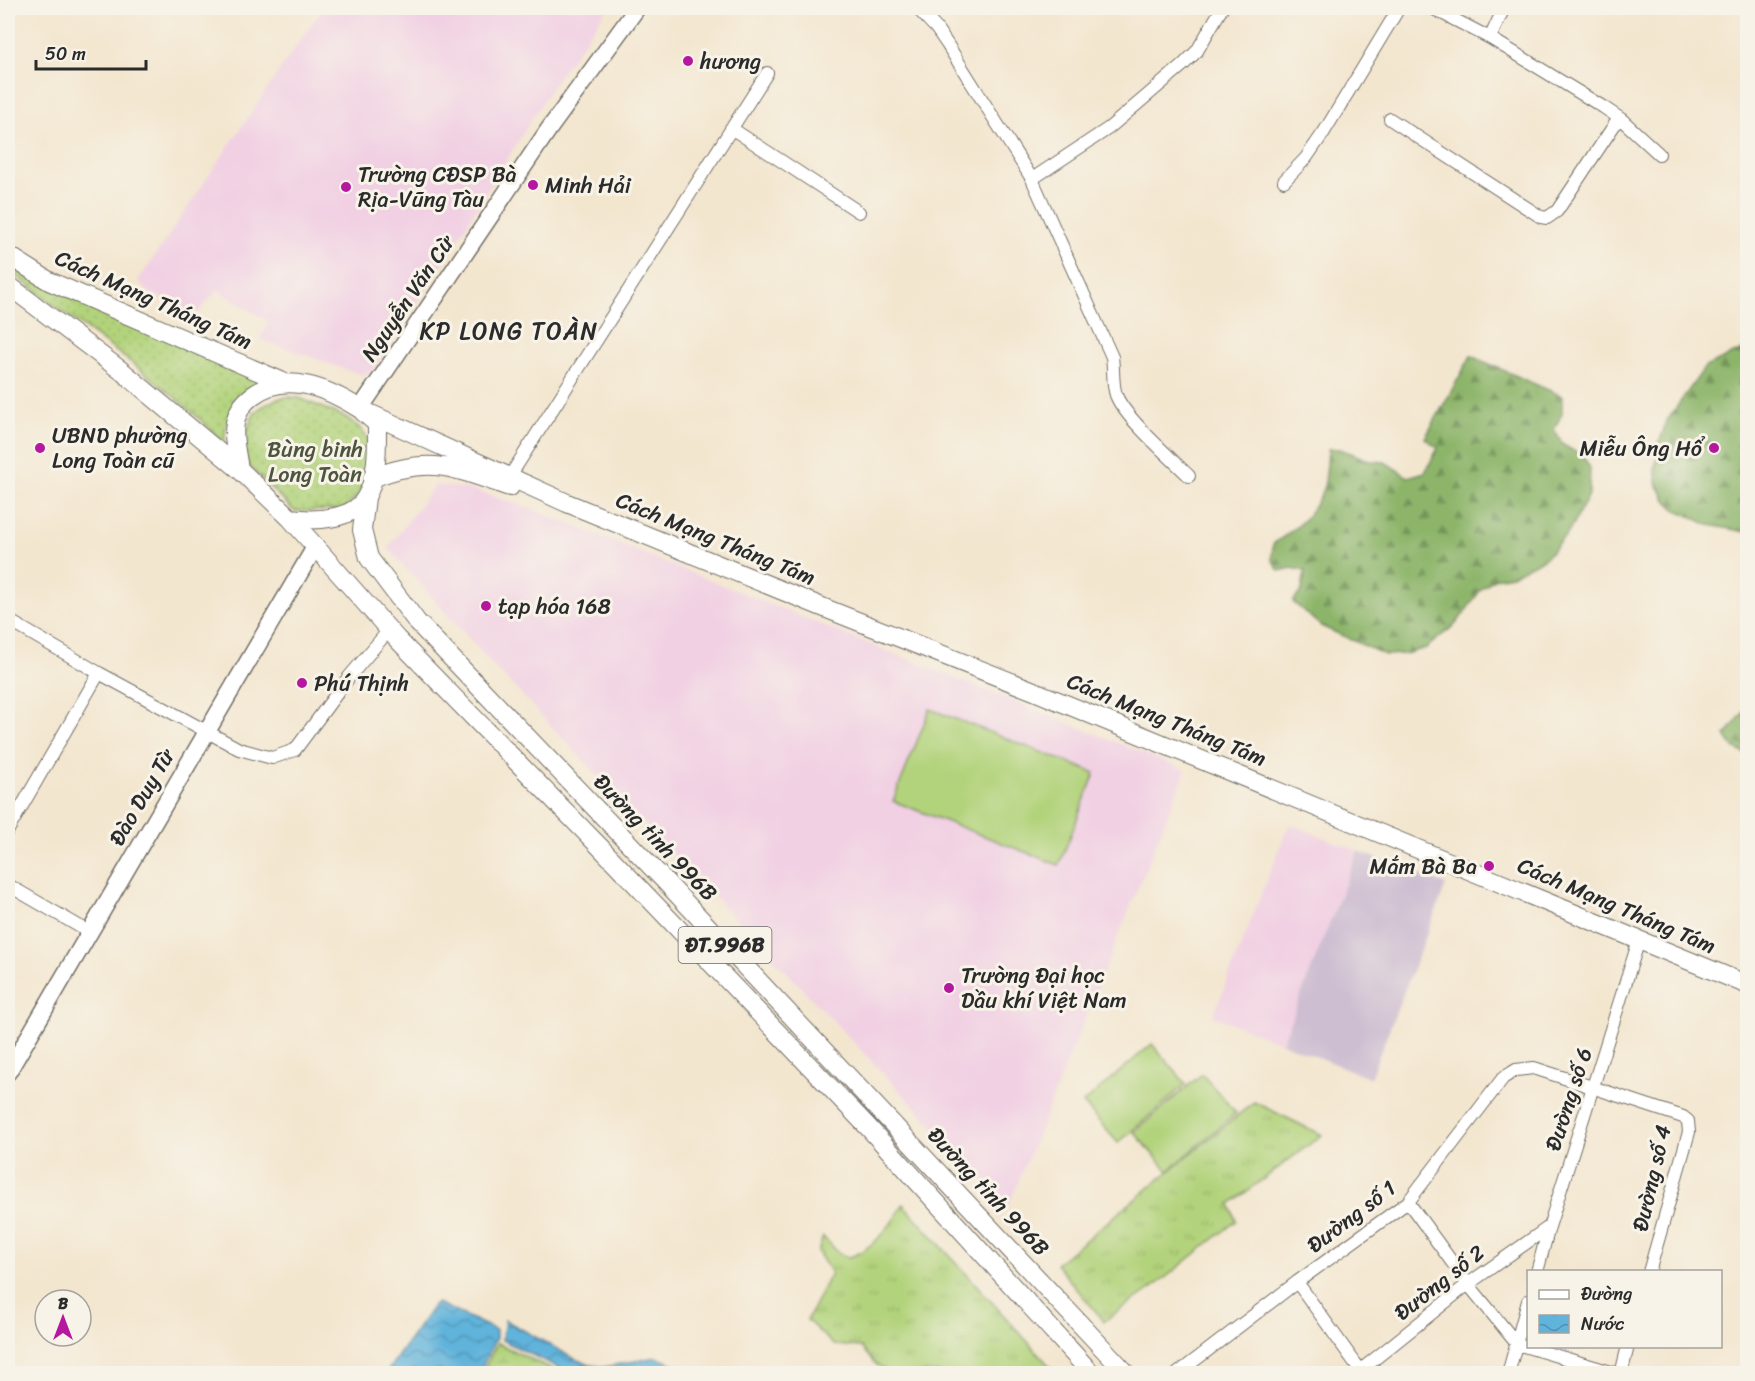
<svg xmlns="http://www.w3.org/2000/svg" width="1755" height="1381" viewBox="0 0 1755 1381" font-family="Sriracha,sans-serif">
	<defs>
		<pattern id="grass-tufts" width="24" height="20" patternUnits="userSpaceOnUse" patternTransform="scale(1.5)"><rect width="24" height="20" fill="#b2d37b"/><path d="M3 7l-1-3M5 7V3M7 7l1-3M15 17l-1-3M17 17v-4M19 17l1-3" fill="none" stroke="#99b56a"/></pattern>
		<pattern id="forest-firs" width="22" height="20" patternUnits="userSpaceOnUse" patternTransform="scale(1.5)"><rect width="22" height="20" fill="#8db56b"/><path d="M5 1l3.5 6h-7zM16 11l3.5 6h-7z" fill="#739358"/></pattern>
		<pattern id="wetland-marsh" width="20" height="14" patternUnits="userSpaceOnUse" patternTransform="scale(1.5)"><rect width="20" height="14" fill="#b2d37b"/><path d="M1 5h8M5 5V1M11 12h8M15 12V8" fill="none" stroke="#99b56a"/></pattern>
		<pattern id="garden-dots" width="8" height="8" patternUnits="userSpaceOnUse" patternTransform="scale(1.5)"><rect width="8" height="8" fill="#b2d37b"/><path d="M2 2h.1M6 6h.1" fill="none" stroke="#99b56a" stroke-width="1.8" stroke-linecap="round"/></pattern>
		<pattern id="water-waves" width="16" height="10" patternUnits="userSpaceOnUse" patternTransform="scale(1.5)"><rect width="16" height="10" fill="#60b3db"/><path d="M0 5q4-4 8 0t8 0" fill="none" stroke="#4f92b2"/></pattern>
	</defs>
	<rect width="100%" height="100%" fill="#f7f3e8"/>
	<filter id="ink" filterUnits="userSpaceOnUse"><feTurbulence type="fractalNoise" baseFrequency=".0167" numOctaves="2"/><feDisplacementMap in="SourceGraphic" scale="12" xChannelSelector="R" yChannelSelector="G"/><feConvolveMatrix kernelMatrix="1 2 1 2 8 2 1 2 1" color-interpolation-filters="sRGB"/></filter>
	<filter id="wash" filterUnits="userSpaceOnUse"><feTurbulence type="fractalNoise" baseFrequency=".008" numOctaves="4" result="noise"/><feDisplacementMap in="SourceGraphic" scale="24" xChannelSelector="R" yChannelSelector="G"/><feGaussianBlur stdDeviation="1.35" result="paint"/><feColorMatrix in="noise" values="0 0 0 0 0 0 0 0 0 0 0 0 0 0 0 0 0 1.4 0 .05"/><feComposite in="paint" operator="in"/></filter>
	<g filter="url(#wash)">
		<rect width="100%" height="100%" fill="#f3e6cf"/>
		<path fill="#f1d0e3" d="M324 8H608L554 83 448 255 372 371 362 375 260 339 269 322 218 290 195 315 149 292 138 281 298 43Z
			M435 485 471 489 539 512 1186 770 1009 1205 491 663 388 548Z
			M1289 824 1358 851 1282 1043 1213 1016Z"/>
		<path fill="#cebed1" d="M1358 851 1446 885 1370 1078 1282 1043Z"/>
		<path fill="url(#grass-tufts)" stroke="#6e7f53" stroke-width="1.5" d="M1254 1102 1322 1135 1230 1204 1236 1221 1160 1282 1104 1321 1056 1264Z
			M903 1204 1056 1373H890L874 1363 861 1347 834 1345 807 1320 831 1273 818 1252 823 1237 840 1254 848 1258C874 1248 890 1228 903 1204Z"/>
		<path fill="url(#forest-firs)" stroke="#5c704b" stroke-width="1.5" d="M1747 348V532L1709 525 1675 509 1667 501 1658 486 1655 468 1659 444 1666 422 1705 367Z
			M1471 356 1562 396V413L1554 430 1563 445 1583 456 1590 468 1589 495 1568 533 1545 558 1512 575 1495 578 1481 589 1457 623 1426 648 1405 654 1385 655 1321 626 1293 602 1302 590 1305 571 1292 568 1279 571 1272 559 1273 544C1295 530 1316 513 1324 486 1327 474 1327 460 1328 449H1340L1371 461 1385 462 1408 477 1425 472 1438 448 1425 438Z
			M1747 708V755L1735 749 1725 736Z"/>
		<path fill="url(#wetland-marsh)" stroke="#6e7f53" stroke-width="1.5" d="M497 1343 560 1373H482Z"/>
		<path fill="url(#garden-dots)" stroke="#6e7f53" stroke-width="1.5" d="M8 261 263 381 226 425 224 443C160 376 79 328 8 269Z
			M288 397 299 398 347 418 361 429 367 438 371 447 368 483 344 510 294 511 248 465 244 450 246 432 254 414 260 408 276 399Z"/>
		<path fill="#b2d37b" stroke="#6e7f53" stroke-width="1.5" d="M930 709 1095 773 1059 865 893 801Z
			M1152 1044 1186 1084 1118 1143 1083 1103Z
			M1202 1074 1236 1113 1168 1171 1134 1132Z"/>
		<path fill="url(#water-waves)" stroke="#466f83" stroke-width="1.5" d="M437 1303 496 1330V1338L479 1373H386L433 1306Z
			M505 1320 575 1359 590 1365 604 1367 656 1357 688 1370 686 1374 569 1373 502 1340Z"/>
	</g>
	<g filter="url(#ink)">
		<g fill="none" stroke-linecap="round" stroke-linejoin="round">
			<g stroke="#716c64" stroke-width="14">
				<path id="street" d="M917 8 936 28 947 44 1032 179 1112 357C1114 370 1112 383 1116 395 1124 417 1171 458 1189 476
					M1432 8 1490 38 1603 107 1621 119 1659 154
					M1490 38 1504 8
					M1390 119 1541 217 1547 218 1557 211 1619 118
					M731 128 859 212
					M1032 179 1109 128 1183 65 1197 51 1222 8
					M1284 181 1306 158 1324 132 1399 8
					M510 476 767 73
					M8 620 99 673 239 749 272 758 295 750 349 677 389 630
					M8 830 99 673
					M8 885 89 932
					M1408 1202 1468 1284 1517 1344 1618 1374
					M1537 1272 1549 1227 1639 940
					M1297 1282 1363 1374
					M1177 1374 1297 1282 1408 1202 1503 1078 1516 1070 1534 1068 1683 1117 1688 1121 1689 1132 1649 1272
					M1356 1374 1468 1284 1549 1227
					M1508 1374 1528 1301
					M1621 1374 1628 1346"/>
			</g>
			<g stroke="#716c64" stroke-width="19">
				<path id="secondary" d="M360 409 549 129 637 8
					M8 1072 315 547"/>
			</g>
			<g stroke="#716c64" stroke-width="20">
				<path id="primary" d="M8 255 49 281 283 382
					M8 285 123 372 239 469 290 518 397 639 600 847 868 1127 1092 1374
					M239 469C237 454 232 438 235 423 237 412 243 403 252 396 285 370 329 389 360 409L567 503 827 609 1034 691 1748 985
					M372 478C431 455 453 468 510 487
					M366 498 362 530 369 558 417 622 664 880 1127 1374
					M290 518C313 521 353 521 366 497 378 476 377 447 377 424L363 412"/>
			</g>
			<use href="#street" stroke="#fff" stroke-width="12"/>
			<use href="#secondary" stroke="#fff" stroke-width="16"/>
			<use href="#primary" stroke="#fff" stroke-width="18"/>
		</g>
	</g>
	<g fill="#b5179e" stroke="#f7f3e8" stroke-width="2">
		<circle cx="688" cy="61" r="6"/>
		<circle cx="533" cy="185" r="6"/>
		<circle cx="346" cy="187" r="6"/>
		<circle cx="40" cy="448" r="6"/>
		<circle cx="1714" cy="448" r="6"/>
		<circle cx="486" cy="606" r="6"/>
		<circle cx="302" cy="683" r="6"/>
		<circle cx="1489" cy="866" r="6"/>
		<circle cx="949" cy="988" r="6"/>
	</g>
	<g text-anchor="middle" stroke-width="6" stroke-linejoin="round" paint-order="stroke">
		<rect fill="#f7f3e8" stroke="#686764" stroke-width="1.5" x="678.5" y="927" width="93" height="36" rx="4.5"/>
		<g font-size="21" font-weight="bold" fill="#2b2b2b">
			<text x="725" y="952">ĐT.996B</text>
		</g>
		<g font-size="22" fill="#2b2b2b" stroke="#f7f3e8" text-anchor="start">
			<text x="700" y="69">hương</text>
			<text x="358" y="182">Trường CĐSP Bà<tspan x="358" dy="25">Rịa-Vũng Tàu</tspan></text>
			<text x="545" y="193">Minh Hải</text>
			<text x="52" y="443">UBND phường<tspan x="52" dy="25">Long Toàn cũ</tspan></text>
			<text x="1702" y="456" text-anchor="end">Miễu Ông Hổ</text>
			<text x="498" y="614">tạp hóa 168</text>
			<text x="314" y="691">Phú Thịnh</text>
			<text x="1477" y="874" text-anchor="end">Mắm Bà Ba</text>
			<text x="961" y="983">Trường Đại học<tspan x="961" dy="25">Dầu khí Việt Nam</tspan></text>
		</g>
		<g font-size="22" fill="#2b2b2b" stroke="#f7f3e8">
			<text transform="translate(407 298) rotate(-56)" y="8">Nguyễn Văn Cừ</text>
			<text transform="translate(154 299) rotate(24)" y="8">Cách Mạng Tháng Tám</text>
			<text transform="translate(716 538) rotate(22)" y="8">Cách Mạng Tháng Tám</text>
			<text transform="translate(1167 719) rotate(22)" y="8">Cách Mạng Tháng Tám</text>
			<text transform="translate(141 797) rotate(-60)" y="8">Đào Duy Từ</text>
			<text transform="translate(656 837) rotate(46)" y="8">Đường tỉnh 996B</text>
			<text transform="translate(1617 905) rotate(23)" y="8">Cách Mạng Tháng Tám</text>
			<text transform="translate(1568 1099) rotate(-72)" y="8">Đường số 6</text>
			<text transform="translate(1651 1178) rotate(-77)" y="8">Đường số 4</text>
			<text transform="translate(989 1191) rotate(47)" y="8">Đường tỉnh 996B</text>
			<text transform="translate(1351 1216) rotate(-37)" y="8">Đường số 1</text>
			<text transform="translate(1439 1282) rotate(-38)" y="8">Đường số 2</text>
		</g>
		<g font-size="22" fill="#4d553f" stroke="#f7f3e8">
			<text x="315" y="457">Bùng binh<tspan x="315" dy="25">Long Toàn</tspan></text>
		</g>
		<g font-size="24" letter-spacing="1.5" fill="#2b2b2b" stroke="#f7f3e8">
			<text x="509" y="339">KP LONG TOÀN</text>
		</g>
	</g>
	<rect width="1755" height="1381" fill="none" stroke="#f7f3e8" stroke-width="30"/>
	<rect x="1527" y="1270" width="195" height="78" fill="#f7f3e8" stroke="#a5a39c" stroke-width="1.5"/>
	<rect x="1539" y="1290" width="30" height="9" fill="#ffffff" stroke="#a5a39c" stroke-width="1.5"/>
	<text x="1581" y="1300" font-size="18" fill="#2b2b2b">Đường</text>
	<rect x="1539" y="1315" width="30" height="18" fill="url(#water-waves)" stroke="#a5a39c" stroke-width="1.5"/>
	<text x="1581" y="1330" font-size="18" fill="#2b2b2b">Nước</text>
	<g transform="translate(63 1318)"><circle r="28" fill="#f7f3e8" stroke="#a5a39c" stroke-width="1.5"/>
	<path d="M0-4.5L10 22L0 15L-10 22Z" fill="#b5179e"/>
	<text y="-9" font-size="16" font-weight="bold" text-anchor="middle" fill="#2b2b2b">B</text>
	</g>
	<path d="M36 60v9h110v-9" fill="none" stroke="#2b2b2b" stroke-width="3"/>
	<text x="45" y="60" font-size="18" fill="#2b2b2b" stroke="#f7f3e8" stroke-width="4.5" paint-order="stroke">50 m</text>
</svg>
